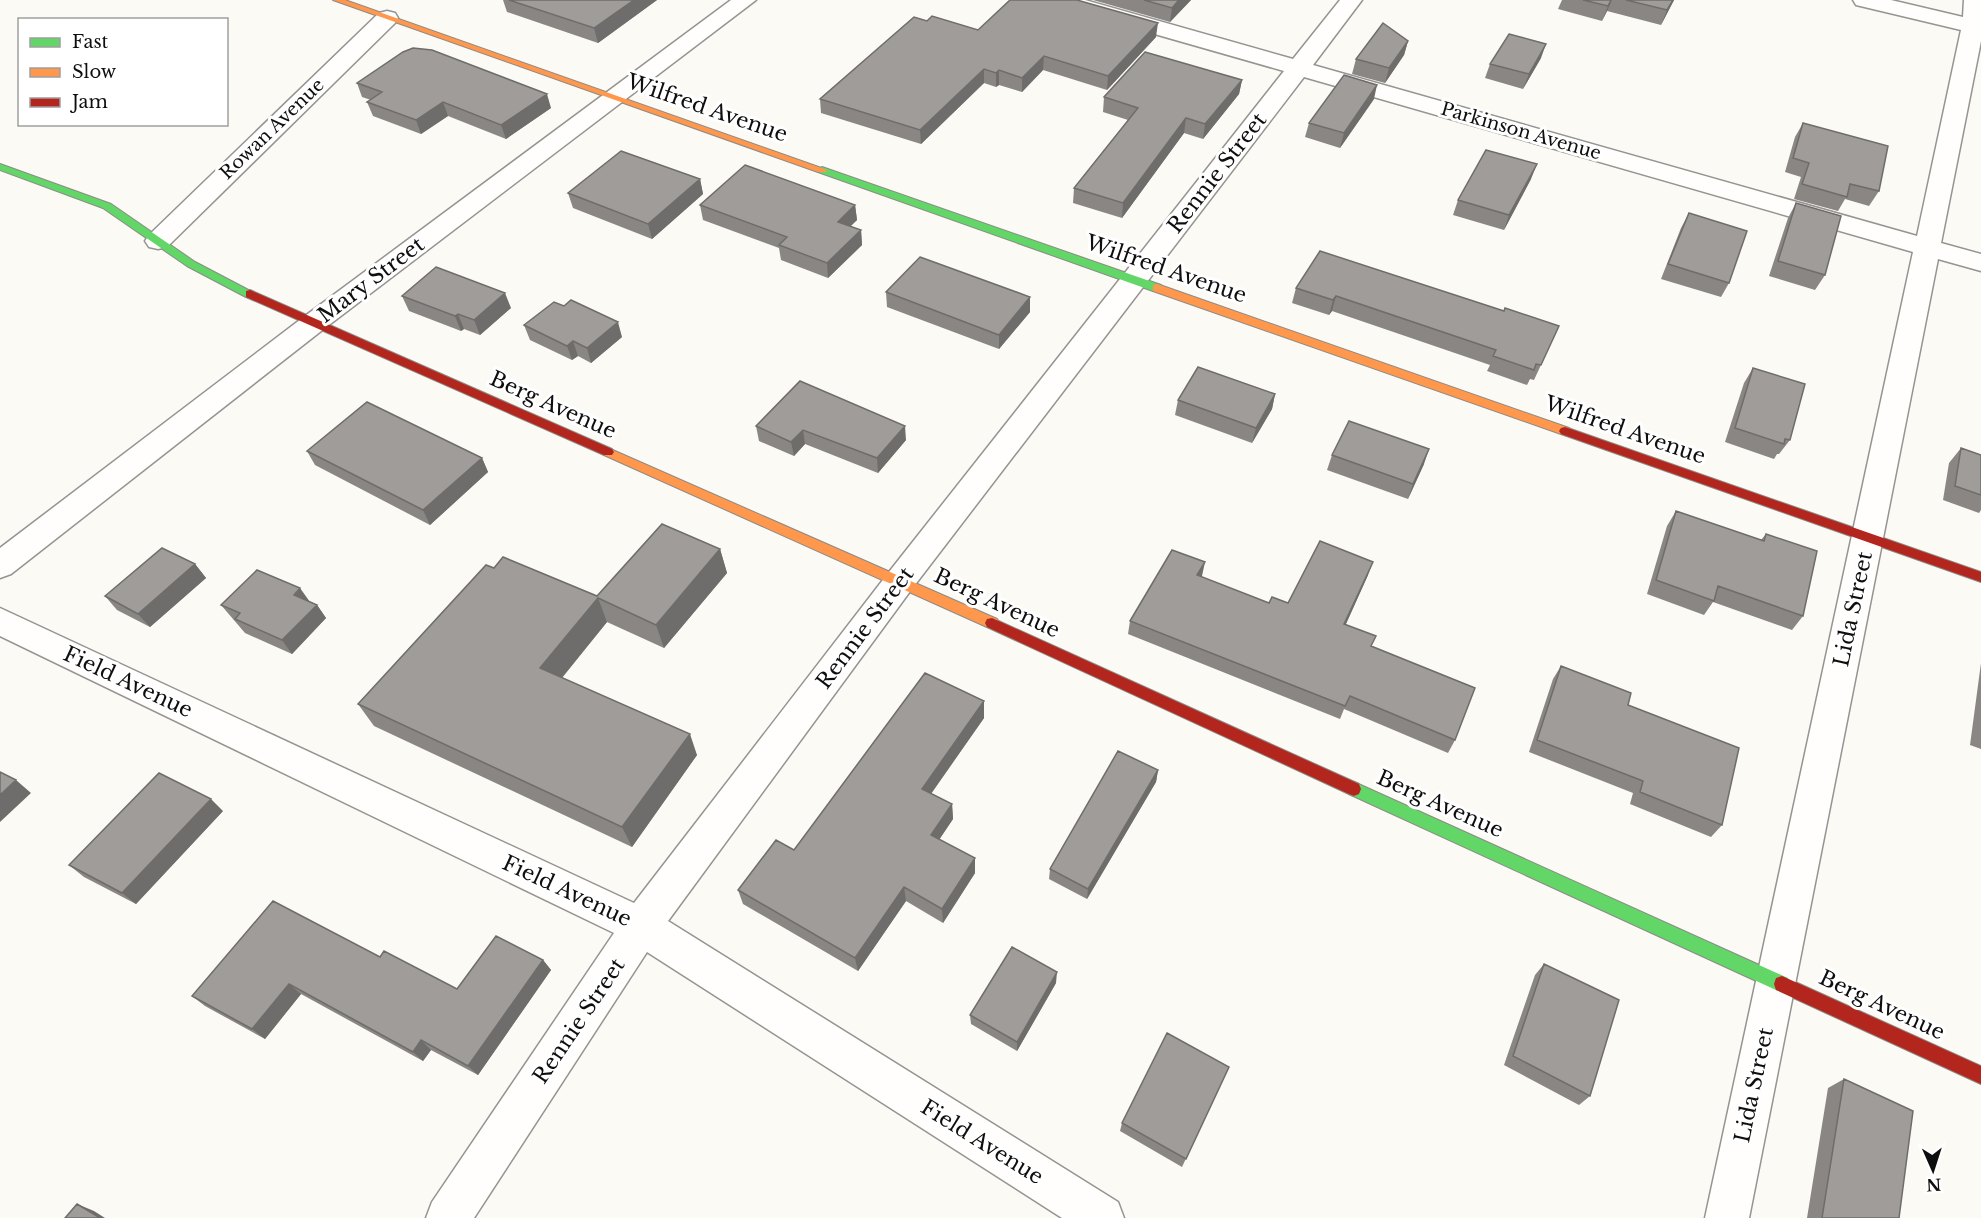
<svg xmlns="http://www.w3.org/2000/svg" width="1981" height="1218" viewBox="0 0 1981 1218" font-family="'Libre Baskerville',serif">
	<rect width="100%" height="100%" fill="#fcfaf4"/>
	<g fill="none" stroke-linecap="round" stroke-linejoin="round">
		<g stroke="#959492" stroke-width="3">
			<path id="street" d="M731 0H756L325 328 11 574 0 578V548L305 316Z
				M1050 0H1085L1293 59 1340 0H1362L1313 65 1917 236 1961 30 1856 5 1853 0H1891L1963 17 1964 0H1981V41L1941 243 1981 254V271L1938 259 1749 1218H1705L1913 252 1304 77 911 590 668 921 1118 1202 1124 1218H1062L647 952 474 1218H426L432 1202 614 933 0 636V608L634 903 889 572 1284 71 1053 5Z
				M387 11 395 13 398 18 395 23 167 247 158 249 149 247 145 241 149 235 379 13Z"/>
		</g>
		<g stroke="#8c8b88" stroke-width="2">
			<path id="fast" d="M0 164 111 204 195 262 256 294 254 297H246L187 266 103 208 0 170Z
				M822 167 1161 285 1162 288 1161 291H1153L818 172 817 170Z
				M1354 782 1788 978 1790 984 1788 990 1782 992 1776 990 1349 794 1347 789 1349 784Z"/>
		</g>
		<g stroke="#8c8b88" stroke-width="2">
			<path id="slow" d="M333 0H345L827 170 826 172H818Z
				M1157 284 1569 428 1571 431 1569 434H1561L1153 291V285Z
				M608 448 997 619 999 623 997 627H987L604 455 602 452Z"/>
		</g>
		<g stroke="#8c8b88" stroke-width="2">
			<path id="jam" d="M250 290 612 449 614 452 612 455H604L246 297V291Z
				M1565 427 1981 572V582L1561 434 1559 431 1561 428Z
				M992 618 1359 784 1361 789 1359 794 1354 796 1349 794 987 627 985 623 987 619Z
				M1782 976 1981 1066V1084L1776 990 1774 984 1776 978Z"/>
		</g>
		<use href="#street" fill="#fffefd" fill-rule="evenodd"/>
		<use href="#fast" fill="#63d668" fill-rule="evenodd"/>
		<use href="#slow" fill="#ff974d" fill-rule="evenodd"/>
		<use href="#jam" fill="#b3261e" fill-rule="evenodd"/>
	</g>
	<path fill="#898684" d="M503 0H657L598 43 507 12Z
		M1093 0H1191L1170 22Z
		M1562 0H1674L1661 25 1607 11 1602 21 1558 9Z
		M927 21 978 30 1156 37 1107 90 1043 70 1022 92 999 85 996 87 984 83 921 144 821 113 820 99Z
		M1408 41 1404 55 1385 83 1352 74 1356 59Z
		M1541 58 1523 89 1485 78 1490 64Z
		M1242 80 1239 94 1203 139 1184 133 1122 218 1073 203 1074 188 1128 120 1103 112 1104 97Z
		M357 83 551 108 506 139 448 116 421 134 373 116 367 102 371 100 362 97Z
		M1374 99 1340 148 1305 137 1309 123Z
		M1803 123 1879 191 1869 206 1845 199 1838 211 1794 199 1801 177 1785 172 1795 137Z
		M700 179 703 194 652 239 573 208 568 193Z
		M1531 179 1504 230 1453 215 1458 200Z
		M1796 203 1825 275 1815 290 1769 276 1788 218Z
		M700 205H855L857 220 850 226 861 230 862 245 828 278 781 260 779 248 703 220Z
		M1689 213 1729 283 1721 297 1661 279 1681 228Z
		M1296 288 1504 311 1559 326 1534 380 1530 379 1527 385 1487 371 1490 365 1332 311 1329 315 1292 303Z
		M886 292 1030 312 999 349 887 307Z
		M402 296 511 308 480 335 464 329 461 331 409 311Z
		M524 325 622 337 591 363 578 356 572 360 530 340Z
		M1753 368 1790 440 1779 454H1777L1774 459 1725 442 1744 383Z
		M800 381 906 440 878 473 805 444 794 456 759 441 756 426Z
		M1275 394 1272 409 1252 443 1175 415 1178 400Z
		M1961 448 1981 455V510L1979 513 1943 500 1949 463Z
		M307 451 482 458 488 472 430 525 315 465Z
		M1332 455 1424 464 1408 499 1327 470Z
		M1676 511 1761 540 1766 534 1803 616 1792 630 1713 602 1704 615 1647 594 1667 526Z
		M720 549 727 573 664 648 607 622 562 678 697 755 632 847 374 726 358 704 597 596Z
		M195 564 206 578 150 627 117 610 105 596Z
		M1368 575 1346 624 1372 646 1455 740 1448 753 1344 709 1340 719 1128 634 1130 621 1202 576 1201 577 1269 603H1288Z
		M309 601 317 605 326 618 292 654 245 633 221 605Z
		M1981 663V749L1970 745Z
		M1561 666 1628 705 1722 825 1711 837 1630 804 1633 793 1529 752 1553 679Z
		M984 701V718L931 794 952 804 953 819 939 840 975 858V873L943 923 906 901 858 971 743 904 738 890 794 850Z
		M1158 770 1156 782 1087 899 1049 879 1050 869Z
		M223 811 136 904 84 877 69 865Z
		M380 957 457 989 543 960 551 970 478 1075 431 1050 423 1061 301 994 265 1039 205 1006 192 996Z
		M1544 964 1590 1096 1579 1105 1504 1065 1535 975Z
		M1056 983 1017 1051 971 1024 970 1015Z
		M1229 1067 1182 1167 1120 1131 1122 1123Z
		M1844 1079 1899 1218H1807L1828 1088Z"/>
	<path fill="#6f6d6b" d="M634 0H657L598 43 594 28Z
		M1179 0H1191L1170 22 1172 8Z
		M1612 0 1607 11 1602 21 1608 6Z
		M1673 0H1674L1661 25 1667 10Z
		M1158 23 1156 37 1107 90 1108 76Z
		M1408 41 1404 55 1385 83 1389 68Z
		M1546 44 1541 58 1523 89 1529 74Z
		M1044 56 1043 70 1022 92V78Z
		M984 69V83L921 144 920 130Z
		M999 70V85L996 87V73Z
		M1242 80 1239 94 1203 139 1205 124Z
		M1377 85 1374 99 1340 148 1344 133Z
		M547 94 551 108 506 139 501 125Z
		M443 102 448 116 421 134 416 120Z
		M1186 118 1184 133 1122 218 1123 203Z
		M1537 164 1531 179 1504 230 1509 215Z
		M700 179 703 194 652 239 648 224Z
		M855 205 857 220 840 237 838 222Z
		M861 230 862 245 828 278 827 263Z
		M505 293 511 308 480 335 474 320Z
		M1336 296 1332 311 1329 315 1333 300Z
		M1030 297V312L999 349V335Z
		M458 314 464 329 461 331 455 316Z
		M618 322 622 337 591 363 587 348Z
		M573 341 578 356 572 360 567 346Z
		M1275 394 1272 409 1252 443 1256 428Z
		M905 426 906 440 878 473 877 458Z
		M803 430 805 444 794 456 791 442Z
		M1429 449 1424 464 1408 499 1413 484Z
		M482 458 488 472 430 525 423 510Z
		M720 549 727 573 664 648 656 625Z
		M1205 562 1202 576 1195 589 1197 575Z
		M1373 562 1368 575 1340 637 1344 624Z
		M195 564 206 578 150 627 138 614Z
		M300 588 310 602 294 595Z
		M598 598 607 622 551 691 540 668Z
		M317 605 326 618 292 654 282 640Z
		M984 701V718L923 805 922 789Z
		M690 734 697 755 632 847 622 827Z
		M1158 770 1156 782 1087 899 1088 889Z
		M16 780 31 793 0 822V795Z
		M211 799 223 811 136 904 122 893Z
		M952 804 953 819 932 850 931 835Z
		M975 858V873L943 923 942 909Z
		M904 887 906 901 858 971 855 958Z
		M543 960 551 970 478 1075 468 1066Z
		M1057 972 1056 983 1017 1051V1042Z
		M289 984 301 994 265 1039 252 1029Z
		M421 1040 431 1050 423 1061 413 1052Z
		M77 1204 94 1211 105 1218H100Z"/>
	<path fill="#9f9c99" stroke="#6f6d6b" stroke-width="1.5" d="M509 0H634L594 28Z
		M1010 0H1077L1158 23 1108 76 1044 56 1022 78 999 70 996 73 984 69 920 130 820 99 914 17 927 21 932 16 978 30Z
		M1144 0H1179L1172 8Z
		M1583 0H1611L1608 6Z
		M1626 0H1673L1667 10Z
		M1383 23 1408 41 1389 68 1356 59Z
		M1509 34 1546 44 1529 74 1490 64Z
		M413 48 432 50 547 94 501 125 443 102 416 120 367 102 382 92 357 83 403 52Z
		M1145 52 1242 80 1205 124 1186 118 1123 203 1074 188 1138 108 1104 97Z
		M1344 75 1377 85 1344 133 1309 123Z
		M1803 123 1888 146 1879 191 1850 184 1847 197 1802 184 1809 163 1793 158Z
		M1486 150 1537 164 1509 215 1458 200Z
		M621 151 700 179 648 224 568 193Z
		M745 165 855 205 838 222 861 230 827 263 779 245 787 237 700 205Z
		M1796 203 1841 216 1825 275 1778 261Z
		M1689 213 1747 231 1729 283 1668 264Z
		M1320 251 1504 311 1505 308 1559 326 1541 365 1536 364 1534 370 1493 356 1496 350 1336 296 1333 300 1296 288Z
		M920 257 1030 297 999 335 886 292Z
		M436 267 505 293 474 320 458 314 455 316 402 296Z
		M571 300 618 322 587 348 573 341 567 346 524 325 554 302 564 306Z
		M1198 367 1275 394 1256 428 1178 400Z
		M1753 368 1805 384 1790 440 1785 439 1784 444 1735 428Z
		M800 381 905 426 877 458 803 430 791 442 756 426Z
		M367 402 482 458 423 510 307 451Z
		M1349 421 1429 449 1413 484 1332 455Z
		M1961 448 1981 455V495L1955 486Z
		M1676 511 1764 541 1766 534 1817 551 1803 616 1718 586 1714 601 1656 580Z
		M662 524 720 549 656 625 598 598 540 668 690 734 622 827 358 704 486 565 494 568 503 557 597 596Z
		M1320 541 1373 562 1344 624 1376 636 1371 646 1475 688 1455 740 1350 696 1345 706 1130 621 1172 550 1205 562 1197 575 1269 603 1272 597 1288 603Z
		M162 548 195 564 138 614 105 596Z
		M257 570 300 588 294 595 317 605 282 640 235 619 240 613 221 605Z
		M1561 666 1631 693 1628 705 1739 748 1722 825 1640 792 1643 781 1537 740Z
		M925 673 984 701 922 789 952 804 931 835 975 858 942 909 904 887 855 958 738 890 776 840 794 850Z
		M1118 751 1158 770 1088 889 1050 869Z
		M0 772 16 780 0 795Z
		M159 773 211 799 122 893 69 865Z
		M273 901 380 957 384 951 457 989 496 936 543 960 468 1066 421 1040 413 1052 289 984 252 1029 192 996Z
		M1012 947 1057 972 1017 1042 970 1015Z
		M1544 964 1619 1000 1590 1096 1513 1056Z
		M1167 1033 1229 1067 1186 1159 1122 1123Z
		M1844 1079 1913 1111 1899 1218H1822Z
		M77 1204 100 1218H65Z"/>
	<g text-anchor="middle" stroke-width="6" stroke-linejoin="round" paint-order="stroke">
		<g font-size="18" fill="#0e0e0e" stroke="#fff">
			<text transform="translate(272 129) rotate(-44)" y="6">Rowan Avenue</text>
			<text transform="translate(1521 131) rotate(16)" y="6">Parkinson Avenue</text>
		</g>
		<g font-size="21" fill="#0e0e0e" stroke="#fff">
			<text transform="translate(707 108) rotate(19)" y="7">Wilfred Avenue</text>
			<text transform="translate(1217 173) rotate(-52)" y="7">Rennie Street</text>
			<text transform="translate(1166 269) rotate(19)" y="7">Wilfred Avenue</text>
			<text transform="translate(371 280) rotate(-37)" y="7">Mary Street</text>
			<text transform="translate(553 405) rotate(24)" y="7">Berg Avenue</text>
			<text transform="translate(1625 430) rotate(19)" y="7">Wilfred Avenue</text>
			<text transform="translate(997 603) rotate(25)" y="7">Berg Avenue</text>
			<text transform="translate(1853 609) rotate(-78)" y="7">Lida Street</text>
			<text transform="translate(865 628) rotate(-53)" y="7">Rennie Street</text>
			<text transform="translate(128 682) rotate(25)" y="7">Field Avenue</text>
			<text transform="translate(1440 804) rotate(24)" y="7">Berg Avenue</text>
			<text transform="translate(567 891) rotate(25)" y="7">Field Avenue</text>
			<text transform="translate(1882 1005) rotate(25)" y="7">Berg Avenue</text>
			<text transform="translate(579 1021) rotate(-56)" y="7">Rennie Street</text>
			<text transform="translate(1754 1085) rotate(-78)" y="7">Lida Street</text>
			<text transform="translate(982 1142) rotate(32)" y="7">Field Avenue</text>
		</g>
	</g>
	<rect x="18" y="18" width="210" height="108" fill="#ffffff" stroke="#9f9f9f" stroke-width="1.5"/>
	<rect x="30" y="38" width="30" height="9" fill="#63d668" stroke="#9f9f9f" stroke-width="1.5"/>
	<text x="72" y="48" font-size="18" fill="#0e0e0e">Fast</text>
	<rect x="30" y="68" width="30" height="9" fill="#ff974d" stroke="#9f9f9f" stroke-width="1.5"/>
	<text x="72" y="78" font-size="18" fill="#0e0e0e">Slow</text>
	<rect x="30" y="98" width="30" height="9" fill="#b3261e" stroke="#9f9f9f" stroke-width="1.5"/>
	<text x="72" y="108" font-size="18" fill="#0e0e0e">Jam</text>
	<g transform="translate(1933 1170) rotate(177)" stroke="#ffffff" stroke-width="4.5" paint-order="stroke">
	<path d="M0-4.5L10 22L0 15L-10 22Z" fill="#0e0e0e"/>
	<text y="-9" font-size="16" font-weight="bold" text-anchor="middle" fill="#0e0e0e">N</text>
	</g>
</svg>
